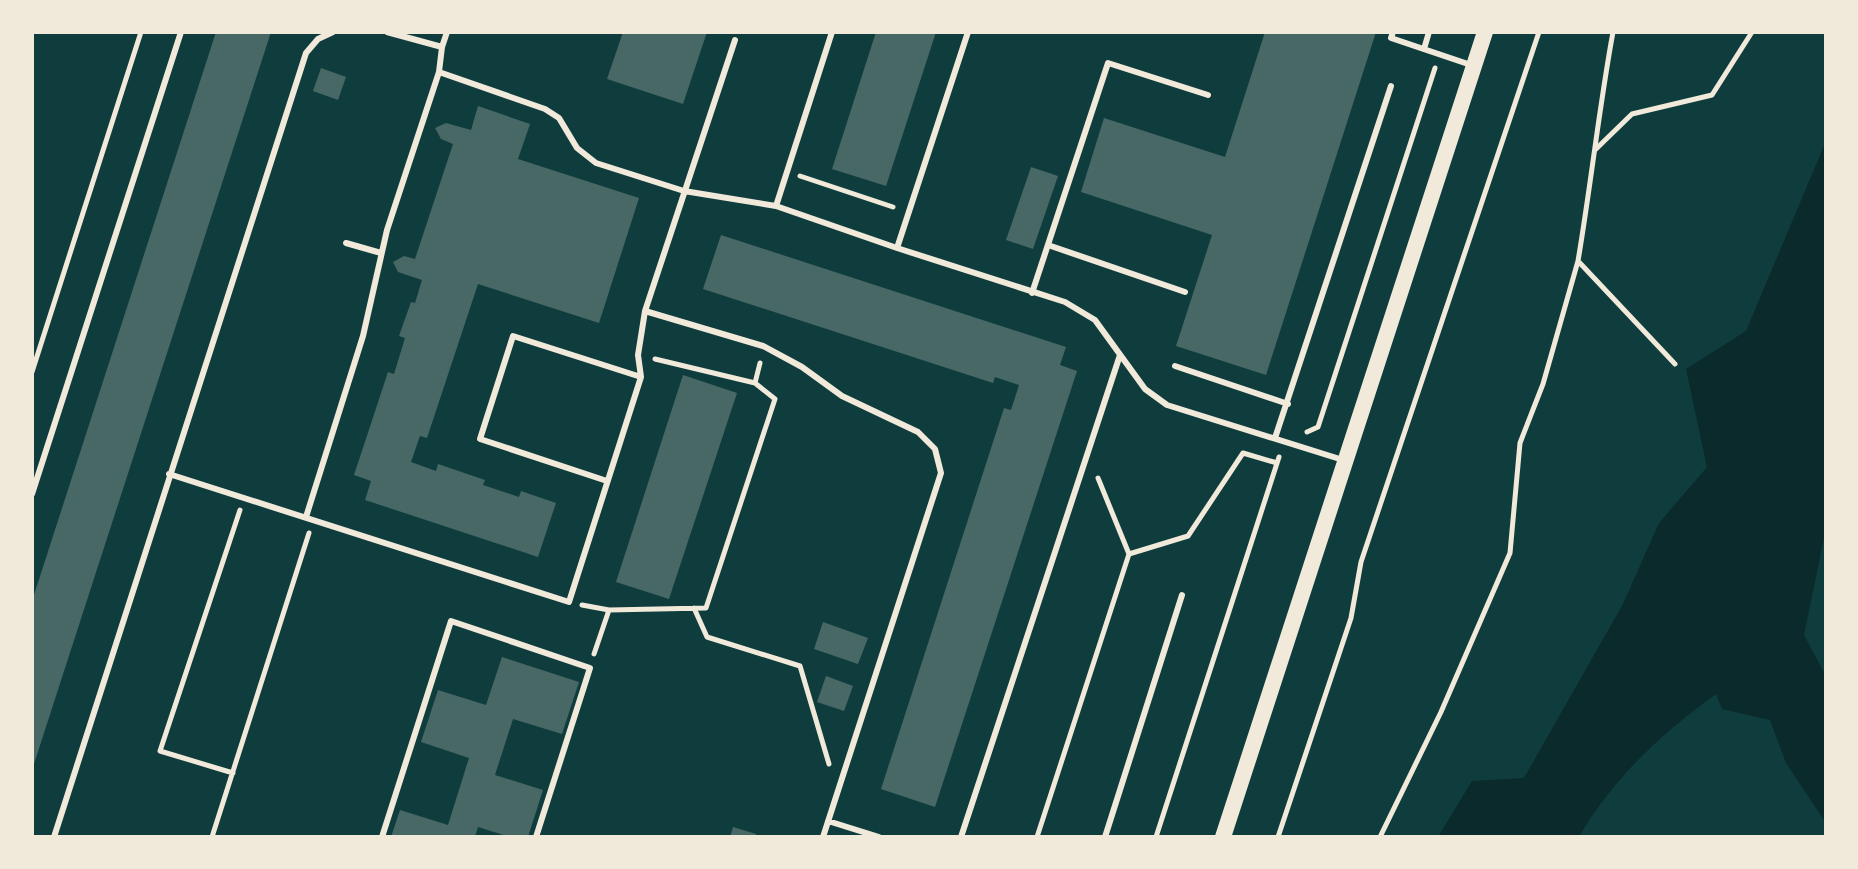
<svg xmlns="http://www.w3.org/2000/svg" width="1858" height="869" viewBox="0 0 1858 869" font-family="Merriweather,serif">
	<rect width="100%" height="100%" fill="#0f3d3e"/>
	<path fill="#0a2a2b" d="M1826 141V528L1804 635 1826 676V823L1786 763 1770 720 1722 709 1716 694C1662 733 1612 779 1579 837H1438L1472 781 1524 778 1623 604 1659 523 1707 467 1686 369 1746 331Z"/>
	<path fill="#486865" d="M216 32H271L32 770V601Z
		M623 32H707L683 104 607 79Z
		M876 32H936L886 186 832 169Z
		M1265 32H1376L1266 375 1176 346 1212 235 1081 192 1104 118 1225 157Z
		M321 68 346 77 338 100 313 91Z
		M478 106 530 124 518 159 639 198 599 323 478 284 427 438 420 436 411 462 436 471 438 464 485 480 483 485 519 497 521 491 556 503 538 557 365 500 371 481 354 475 388 372 394 374 405 338 399 336 411 302 415 303 422 280 398 272 393 262 404 256 415 259 453 144 441 139 435 128 446 123 471 130Z
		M1031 167 1058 176 1033 249 1006 240Z
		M721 235 1066 347 1060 365 1077 371 935 807 881 789 1004 408 1011 410 1019 385 995 377 993 383 703 289Z
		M683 375 737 393 669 599 616 582Z
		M823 622 868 638 858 664 814 649Z
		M502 657 579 682 562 734 513 719 495 775 543 790 528 837H510L478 827 475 837H391L400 810 448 825 469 758 421 742 438 690 486 705Z
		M826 676 853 686 844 711 817 702Z
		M733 827 756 834V837H730Z"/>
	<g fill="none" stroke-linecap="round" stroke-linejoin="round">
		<path stroke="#f1e9da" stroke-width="5" d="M1613 32C1599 108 1591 184 1578 261L1675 364
			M1596 149 1632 114 1712 95 1752 32
			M800 176 893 207
			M655 359 755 383
			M32 372 141 32
			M1307 432 1318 427 1435 68
			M1098 478 1129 554 1188 536 1243 453 1277 463
			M582 605 609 610 594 654
			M694 608 707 637 800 666 829 764
			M609 610 706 608 775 399 755 383 760 363
			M233 773 160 751 240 510
			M212 837 309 533
			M1037 837 1129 554
			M1156 837 1279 457
			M1278 837 1351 618 1361 562 1539 32
			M1380 837 1441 712 1510 553 1520 443 1543 384 1578 261"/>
		<path stroke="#f1e9da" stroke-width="6" d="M387 32 442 47 447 32
			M832 32 776 206 897 248 1065 302 1095 320 1145 389 1167 405 1343 460
			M1393 32 1391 38 1474 66
			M442 47 439 72 545 109 559 118 577 148 596 163 684 191 776 206
			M1424 49 1429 32
			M346 243 381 253
			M1048 245 1185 292
			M897 248 968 32
			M1032 293 1108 63 1208 95
			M645 311 763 346 802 367 842 396 918 432 935 449 941 473 823 837
			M1175 366 1288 404
			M1275 438 1391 86
			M169 474 569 602 641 377 638 355 645 311 735 40
			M607 481 480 439 513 336 641 377
			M32 494 181 32
			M306 517 363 336 387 230 439 72
			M828 821 879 837
			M54 837 306 53 318 39 333 32
			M382 837 451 621 590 668 536 837
			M961 837 1120 355
			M1105 837 1182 595"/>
		<path stroke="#f1e9da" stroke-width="16" d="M1223 837 1485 32"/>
	</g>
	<rect width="1858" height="869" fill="none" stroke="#f1e9da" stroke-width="68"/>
</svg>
